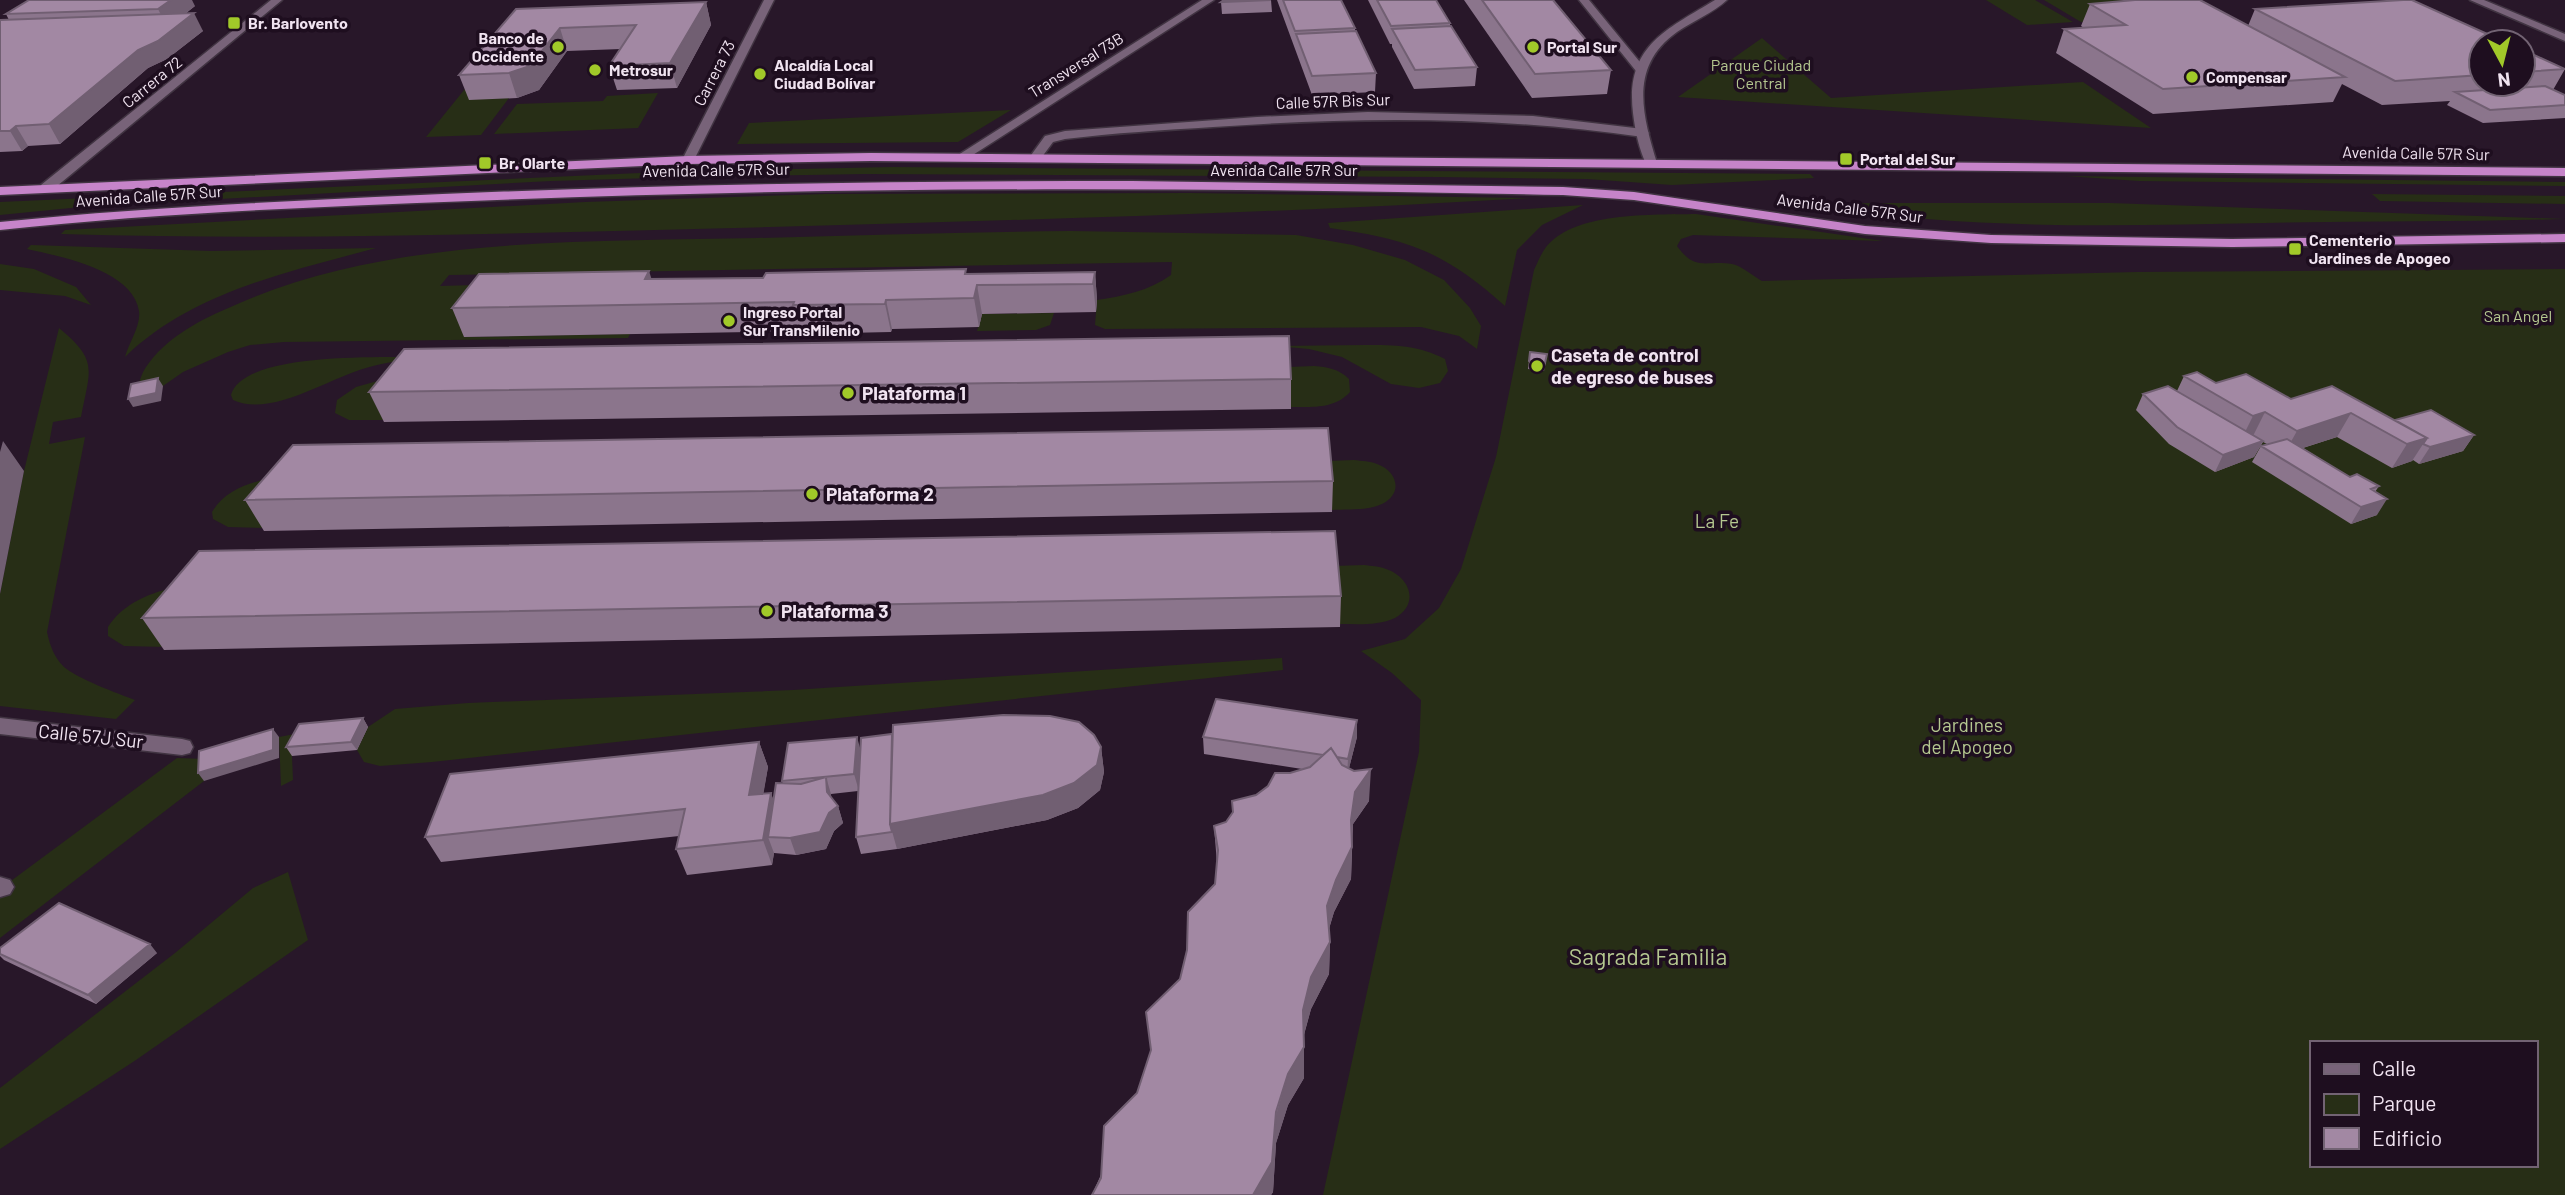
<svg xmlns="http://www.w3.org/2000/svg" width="2565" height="1195" viewBox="0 0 2565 1195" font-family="Barlow,sans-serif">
	<rect width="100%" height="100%" fill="#281729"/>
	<path fill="#272e16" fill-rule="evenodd" d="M1986 0H2035L2073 22 2027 25Z
		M2044 0H2149L2176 15 2081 22Z
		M511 32 469 99 509 98 481 135 426 137Z
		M1762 38 1831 98 2083 82 2151 128 1678 97Z
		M658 93 638 128 494 134 517 104 603 101 607 96Z
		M1011 110 958 142 737 144 749 123Z
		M892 167 1810 174 1814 178 1672 185 1587 179 1438 177 865 174 686 177 551 181 91 206 0 215V202L662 172Z
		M2066 176 2565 182V186L2139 181Z
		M1190 193 1530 198C1277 213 1023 220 770 227 534 233 298 241 61 234L65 230 585 202 825 194Z
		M2372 194 2565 196V204L2380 201Z
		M1869 203H2110L2565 219C2465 222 2364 221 2264 223 2115 226 1967 230 1820 206Z
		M1583 205 1542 225 1517 250 1505 306C1445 252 1408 239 1330 228L1328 223Z
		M1696 214 1883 241 1693 235 1681 239 1677 246C1696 272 1705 260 1732 264 1742 266 1753 276 1762 281L2137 272 2565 269V1195H1323L1419 752 1421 700 1392 673 1361 651 1405 639 1439 608 1461 569 1496 457 1534 270C1537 264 1540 256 1544 250 1570 211 1654 215 1696 214ZM2311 1043H2535V1165H2311Z
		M1071 231 1296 235 1353 245 1405 260 1444 280 1470 308 1481 326 1477 349 1459 336 1421 327 1105 329 1095 325 1097 300C1123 296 1149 291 1171 275L1172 262 449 275 440 286 540 283 465 337 630 334 628 338 284 342 250 345 228 352 183 372 163 386 136 392C139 384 141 374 146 367 165 339 196 322 226 309 385 235 585 242 758 238 862 235 967 232 1071 231Z
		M31 245 211 251 376 248C288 272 192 292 125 357 129 342 141 326 139 311 133 270 59 256 27 249Z
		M0 264 34 269 76 287 91 305 65 296 0 290Z
		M1054 313 1050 325 1036 330 977 331 982 314Z
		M59 328C99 361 90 369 81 417L53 422 49 444 85 437 47 632C50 646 54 657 64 667 76 678 119 694 135 700L116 719 0 706V594L24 471Z
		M1366 345C1395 345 1418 345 1445 359L1448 371 1440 383 1419 388 1391 384 1342 357 1309 349 1276 346Z
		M425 357C405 360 385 362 366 368 329 378 271 418 233 400L231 395C242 351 387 358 425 357Z
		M1314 366C1328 367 1339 369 1349 379L1350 392C1335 409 1312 407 1291 407L1289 367Z
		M381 380 385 420H349L335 413 337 400 356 387Z
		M1354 460C1362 461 1370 461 1377 464 1397 471 1404 493 1382 504 1367 511 1348 509 1331 510L1327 461Z
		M267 479V528L228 527 213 519 212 512C224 492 245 484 267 479Z
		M1364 565C1371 566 1379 566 1386 569 1410 577 1420 604 1395 618 1378 626 1357 624 1339 624L1334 566Z
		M172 588 167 647 124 646 108 636V627C123 604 147 594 172 588Z
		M1282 658 1283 670 432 762 380 766 364 762 357 750 368 727 395 709 468 703 793 690Z
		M305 732 292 756 293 780 281 786 279 737Z
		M177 758 205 759 204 781 0 938V889Z
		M288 872 308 940 136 1060 0 1149V1088L175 953 253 888Z"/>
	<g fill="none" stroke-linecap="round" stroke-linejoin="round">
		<g stroke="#413442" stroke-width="3">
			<path id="minor" d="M764 0H774L694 160 692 163H684L682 160Z
				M1202 0H1214L965 160 961 161 955 157Z
				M1579 0H1589L1644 67V71H1636Z
				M2470 0H2484L2565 34V41Z
				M1368 112 1533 116 1643 129 1649 133 1643 137C1500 116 1358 117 1213 127 1164 130 1114 133 1065 139L1053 142 1039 161H1031L1029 158 1045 136 1065 131 1257 117Z
				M0 718 182 739 190 741 193 747 190 753 182 755 0 734Z
				M0 877 10 880 14 887 10 894 0 897Z"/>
		</g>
		<g stroke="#413442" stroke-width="3">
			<path id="tertiary" d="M271 0H282L51 191H41V185Z
				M1715 0H1727C1713 13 1693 21 1677 32 1629 66 1642 114 1657 163L1655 166H1647C1639 150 1635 130 1633 113 1625 46 1666 30 1715 0Z"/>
		</g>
		<g stroke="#413442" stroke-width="3">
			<path id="trunk" d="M871 153 2565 168V176L871 161 688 164 0 195V187L688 156Z
				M1132 181 1563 187 1634 192 1865 226 1991 235 2232 239 2565 234V242L2232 247 1991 243 1865 234 1634 200 1563 195C1199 187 835 186 471 201 314 207 156 213 0 230V222C125 209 250 203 375 197 627 185 880 181 1132 181Z"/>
		</g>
		<use href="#minor" fill="#786379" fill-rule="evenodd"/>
		<use href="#tertiary" fill="#786379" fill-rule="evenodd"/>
		<use href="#trunk" fill="#c684c9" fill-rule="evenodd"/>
	</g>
	<path fill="#8b758c" d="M1271 0 1272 12 1222 14 1221 2Z
		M1277 0H1341L1355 28V31L1376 73 1375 92 1312 95Z
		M1368 0H1436L1450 23V26L1477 67 1475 86 1414 89 1392 47V44H1390Z
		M1464 0H1553L1611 70 1607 94 1532 98Z
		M706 2 711 25 677 88 617 90 609 66 621 49 567 51 539 90 517 98 469 100 459 75 516 9Z
		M2090 4 2248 26 2255 9 2481 42V84H2523V50L2565 69 2553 90 2565 95V118L2483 123 2447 105 2450 101 2382 105 2342 84 2333 102 2153 114 2056 53 2064 29 2084 28 2081 26Z
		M195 6 185 14 203 31 167 59 148 68 60 144 28 146 22 151 0 152V20H9L6 14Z
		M1095 272 1097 300 1096 312 982 314 979 327 892 329 891 332 800 334 799 331 464 337 452 308 652 279Z
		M1530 352 1546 362 1544 371 1528 369Z
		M2184 376 2395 420 2474 435 2463 451 2419 464 2413 460 2412 461 2392 468 2337 437 2303 448 2350 477 2379 486 2375 492 2377 515 2351 524 2252 462 2261 446 2267 444 2263 442 2254 457 2215 472 2169 444 2136 410 2143 394 2177 391Z
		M1291 379V409L384 422 369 392Z
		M1333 481 1332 512 264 531 245 500Z
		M1341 596 1340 627 164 650 142 618Z
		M363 718 368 727 357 750 292 756 286 747Z
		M1203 737H1357L1349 768 1369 801 1353 824 1351 879 1334 912 1329 929 1330 942 1329 974 1311 1009 1304 1035V1078L1288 1105 1276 1143 1273 1192 1271 1195H1092L1137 1093 1215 884 1217 864 1214 826 1226 822 1256 795 1290 773 1302 769 1204 754Z
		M759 742 768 767 763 794 771 793 773 800 783 784 782 781 860 750 1101 747 1104 772 1100 790 1078 808 1047 820 897 849 861 854 856 837 858 791 831 794V798L838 806 843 823 834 831 826 849 796 855 774 853 772 865 687 875 676 849 679 836 441 862 425 837Z
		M0 948 157 953 96 1004 4 960 0 956Z"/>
	<path fill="#715f72" d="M171 0H192L195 6 167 27 158 9Z
		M706 2 711 25 677 88 670 63Z
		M194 13 203 31 167 59 148 68 60 144 49 124 138 50Z
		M560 28 567 51 539 90 517 98 509 73Z
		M16 126 28 146 22 151 10 131Z
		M649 271 658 299 645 279Z
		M1095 272 1097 300 1096 312 1093 284Z
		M977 285 982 314 979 327 974 298Z
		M886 300 892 329 891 332 885 304Z
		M158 378 163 386 161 401 133 407 128 399Z
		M2265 412 2253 436 2241 440 2253 416Z
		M2351 413 2337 437 2284 454 2297 431Z
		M2474 435 2463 451 2419 464 2430 447Z
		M2427 438 2412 461 2392 468 2407 444Z
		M3 441 24 471 0 594V452Z
		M2263 441 2254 457 2215 472 2223 455Z
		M2387 499 2377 515 2351 524 2361 507Z
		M363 718 368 727 357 750 351 742Z
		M1357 720V737L1347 776 1348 759Z
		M273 729 279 737V758L204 781 198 773Z
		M857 737 862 755 859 791 854 774Z
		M759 742 768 767 759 820 749 795Z
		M1101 747 1104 772 1100 790 1078 808 1047 820 897 849 890 824Z
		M1371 769 1369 801 1353 824 1350 852 1351 820 1355 792Z
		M826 777 831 794 832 809 827 792Z
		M771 793 780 818 768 837 774 853 772 865 763 840Z
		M838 806 843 823 834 831 826 849 796 855 790 838Z
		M1352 847 1351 879 1334 912 1326 938 1327 906 1336 880Z
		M1330 942 1329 974 1311 1009 1302 1041 1303 1010 1311 977Z
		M150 944 157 953 96 1004 88 995Z
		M1304 1047V1078L1288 1105 1276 1143 1273 1192 1271 1195H1253L1288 1074Z"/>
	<path fill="#a288a3" stroke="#715f72" stroke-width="2" d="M29 0H171L158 9 6 14Z
		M1224 0H1271L1221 2Z
		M1283 0H1341L1355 28 1295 31Z
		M1377 0H1436L1450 23 1391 26Z
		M1482 0H1553L1611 70 1535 74Z
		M2135 0H2200L2345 77 2163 89 2064 29 2126 25 2090 4Z
		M2403 0H2412L2505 42H2481V75L2395 81 2255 9Z
		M706 2 670 63 609 66 636 25 560 28 530 66 509 73 459 75 516 9Z
		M194 13 158 41 138 50 49 124 16 126 10 131H0V20Z
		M1451 26 1477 67 1415 70 1392 29Z
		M1356 31 1376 73 1312 76 1296 34Z
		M2523 50 2565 69 2523 72Z
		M2545 86 2565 95V105L2490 110 2455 92Z
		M966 269 965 274 1095 272 1093 284 977 285 974 298 886 300 885 304 793 305 794 302 452 308 479 274 649 271 645 279 763 278 766 273Z
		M1289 336 1291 379 369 392 404 349Z
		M1530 352 1547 354 1545 363 1529 361Z
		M2197 372 2216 383 2246 374 2291 399 2332 386 2427 438 2407 444 2351 413 2297 431 2265 412 2253 416 2184 376Z
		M158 378 156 393 128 399 131 384Z
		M2168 386 2263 441 2223 455 2177 427 2143 394Z
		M2431 410 2474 435 2430 447 2423 444 2427 438 2395 420Z
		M1328 428 1333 481 245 500 293 445Z
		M2287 439 2350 477 2357 474 2379 486 2371 489 2387 499 2361 507 2261 446Z
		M1335 531 1341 596 142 618 199 551Z
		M1216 699 1357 720 1348 759 1337 757 1331 748 1323 755 1203 737Z
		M1003 715 1050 716 1079 722 1094 735 1101 747 1097 765 1074 783 1043 795 890 824 893 725Z
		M363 718 351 742 286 747 299 724Z
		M273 729V750L198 773 199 751Z
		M892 734 890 824 892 832 856 837 861 738Z
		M857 737 854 774 782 781 788 743Z
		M759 742 749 795 771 793 763 840 676 849 685 809 425 837 450 774Z
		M1331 748 1342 765 1354 771 1371 769 1355 792 1351 820 1352 847 1336 880 1327 906 1330 942 1311 977 1303 1010 1304 1047 1288 1074 1276 1112 1272 1162 1253 1195H1092L1101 1178 1104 1126 1137 1093 1151 1050 1146 1012 1180 979 1187 950 1188 912 1215 884 1218 850 1214 826 1226 822 1233 812 1232 801 1256 795 1268 786 1275 773H1290L1310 767Z
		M826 777 827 792 838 806 829 813 820 832 790 838 768 837 776 783 801 784Z
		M59 903 150 944 88 995 0 954V948Z"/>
	<g fill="#a1c929" stroke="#1e0e1f" stroke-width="2.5">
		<rect x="227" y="16" width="14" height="14" rx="3.5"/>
		<circle cx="558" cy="47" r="7"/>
		<circle cx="1533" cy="47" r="7"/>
		<circle cx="595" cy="70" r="7"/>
		<circle cx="760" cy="74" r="7"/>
		<circle cx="2192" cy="77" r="7"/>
		<rect x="1839" y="152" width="14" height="14" rx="3.5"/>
		<rect x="478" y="156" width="14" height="14" rx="3.5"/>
		<rect x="2288" y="242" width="14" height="14" rx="3.5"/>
		<circle cx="729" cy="321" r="7"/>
		<circle cx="1537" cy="366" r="7"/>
		<circle cx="848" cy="393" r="7"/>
		<circle cx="812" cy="494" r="7"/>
		<circle cx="767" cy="611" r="7"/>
	</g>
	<g text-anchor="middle" stroke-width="7" stroke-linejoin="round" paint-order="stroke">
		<g font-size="16" font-weight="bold" fill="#f0e3f0" stroke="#1e0e1f" text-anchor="start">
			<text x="248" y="29">Br. Barlovento</text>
			<text x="544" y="44" text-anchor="end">Banco de<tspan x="544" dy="18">Occidente</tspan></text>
			<text x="1547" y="53">Portal Sur</text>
			<text x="774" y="71">Alcaldía Local<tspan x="774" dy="18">Ciudad Bolívar</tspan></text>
			<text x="609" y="76">Metrosur</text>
			<text x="2206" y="83">Compensar</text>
			<text x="1860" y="165">Portal del Sur</text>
			<text x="499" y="169">Br. Olarte</text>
			<text x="2309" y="246">Cementerio<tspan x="2309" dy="18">Jardines de Apogeo</tspan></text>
			<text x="743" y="318">Ingreso Portal<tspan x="743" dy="18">Sur TransMilenio</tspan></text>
		</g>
		<g font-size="16" fill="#f0e3f0" stroke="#1e0e1f">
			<text transform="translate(1076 65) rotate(-32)" y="6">Transversal 73B</text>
			<text transform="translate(714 73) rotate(-63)" y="6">Carrera 73</text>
			<text transform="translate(152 82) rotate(-39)" y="6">Carrera 72</text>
			<text transform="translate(1333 101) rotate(-2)" y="6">Calle 57R Bis Sur</text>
			<text transform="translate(2416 153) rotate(1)" y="6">Avenida Calle 57R Sur</text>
			<text transform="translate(716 170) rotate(-1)" y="6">Avenida Calle 57R Sur</text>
			<text x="1284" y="176">Avenida Calle 57R Sur</text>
			<text transform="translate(149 196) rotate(-4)" y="6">Avenida Calle 57R Sur</text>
			<text transform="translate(1850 208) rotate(7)" y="6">Avenida Calle 57R Sur</text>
		</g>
		<g font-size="16" fill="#b5c890" stroke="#1e0e1f">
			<text x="1761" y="71">Parque Ciudad<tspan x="1761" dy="18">Central</tspan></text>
			<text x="2518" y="322">San Angel</text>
		</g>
		<g font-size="19" font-weight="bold" fill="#f0e3f0" stroke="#1e0e1f" text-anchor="start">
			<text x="1551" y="362">Caseta de control<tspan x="1551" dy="22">de egreso de buses</tspan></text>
			<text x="862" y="400">Plataforma 1</text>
			<text x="826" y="501">Plataforma 2</text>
			<text x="781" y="618">Plataforma 3</text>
		</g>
		<g font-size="19" fill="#b5c890" stroke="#1e0e1f">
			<text x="1717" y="528">La Fe</text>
			<text x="1967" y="732">Jardines<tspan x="1967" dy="22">del Apogeo</tspan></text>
		</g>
		<g font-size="19" fill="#f0e3f0" stroke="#1e0e1f">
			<text transform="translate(91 736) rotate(6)" y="7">Calle 57J Sur</text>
		</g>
		<g font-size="23" fill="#b5c890" stroke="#1e0e1f">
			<text x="1648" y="965">Sagrada Familia</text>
		</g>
	</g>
	<rect x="2310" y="1041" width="228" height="126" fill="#1e0e1f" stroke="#726373" stroke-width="2"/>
	<rect x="2324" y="1064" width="35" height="10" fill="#786379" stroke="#726373" stroke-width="2"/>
	<text x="2372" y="1076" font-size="21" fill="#f0e3f0">Calle</text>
	<rect x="2324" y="1094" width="35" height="21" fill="#272e16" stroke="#726373" stroke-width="2"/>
	<text x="2372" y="1111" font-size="21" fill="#f0e3f0">Parque</text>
	<rect x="2324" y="1128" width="35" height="21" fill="#a288a3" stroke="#726373" stroke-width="2"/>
	<text x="2372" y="1146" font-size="21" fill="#f0e3f0">Edificio</text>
	<g transform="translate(2502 63) rotate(173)"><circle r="33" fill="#1e0e1f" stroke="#726373" stroke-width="2"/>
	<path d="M0-5L12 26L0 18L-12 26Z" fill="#a1c929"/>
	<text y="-10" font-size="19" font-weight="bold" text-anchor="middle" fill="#f0e3f0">N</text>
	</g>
</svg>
